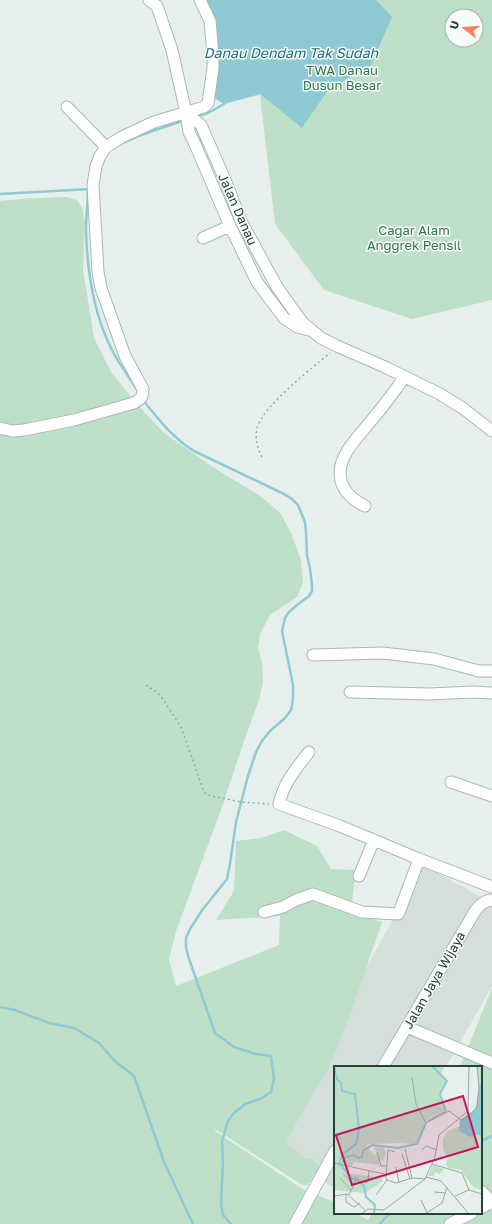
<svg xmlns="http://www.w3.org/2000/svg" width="492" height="1224" viewBox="0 0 492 1224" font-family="'Golos Text',sans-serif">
	<rect width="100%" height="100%" fill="#e6efeb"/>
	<path fill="#d4dfda" d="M423 865 492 903V986L446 1067H335V1188L266 1149Z"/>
	<path fill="#bfe0c8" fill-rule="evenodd" d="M200 0H492V300L412 319 324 290 275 224 260 95 224 104ZM452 16H476V40H452Z
		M67 197 77 200 82 208 85 221 83 269 94 338 111 372 143 411 164 433 219 471 262 497 281 514 291 533 301 560 303 582 297 597 270 615 260 634 258 648 262 662 263 682 259 700 242 747 221 810 176 931 169 959 176 986 279 945 280 916 216 920 234 891 236 841 261 838 284 830 317 846 331 869 356 870 351 911 382 922 350 1015 328 1070 312 1095 286 1142 304 1158 313 1160 318 1164 317 1172 307 1185H302L215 1129V1131L304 1190 335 1202V1213H355L368 1220 372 1213H481V1067H460L492 988V1224H0V201L30 198Z"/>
	<path fill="#8ec9d4" d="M200 0H376L392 17 371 65 328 90 302 128 260 94 224 104 209 95 213 55Z"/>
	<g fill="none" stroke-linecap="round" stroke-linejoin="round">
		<path stroke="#8ec9d4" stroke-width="2.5" d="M195 117 208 113 224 104
			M120 144 141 135 185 120
			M88 189C88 203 86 216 86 229 87 270 93 312 111 348 118 363 129 376 137 390
			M0 194 90 189
			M143 400C159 420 172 437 194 451L284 494 292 499 298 505 305 522 306 532 307 556 310 568 312 585V591L309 596 297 605 289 612 285 618 282 631 293 685V699L291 710 285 718 270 731 262 741 256 752 248 776 236 822 230 864 227 879 203 909 190 929 186 938V947L188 956 215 1033 234 1047 256 1054 271 1056 274 1079 271 1092 260 1099 245 1104 233 1114 228 1121 222 1141 223 1161 221 1204 223 1215 231 1224
			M0 1007 15 1010 49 1023 74 1028 99 1043 116 1062 134 1076 164 1162 193 1224
			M481 1141 492 1136
			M380 1224 387 1216 393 1213"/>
		<g stroke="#a8b8b2" stroke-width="13">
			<path id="minor" d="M149 0 157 6 172 50 186 113 189 132 195 144 230 226 257 282 284 318 297 327 309 330
				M67 107 106 147
				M186 113 201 125 226 182 241 221 277 287 294 311 303 323 321 338 337 346 385 367 440 394 464 409 492 431
				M203 238 230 226
				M0 428 12 431 24 430 74 420 134 403 140 399 142 396 143 389 125 356 101 288 98 272 93 185 96 166 100 156 106 147 122 137 154 122 204 107 208 103 213 68V55L210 21 200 0
				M365 506C344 496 333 478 345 455 352 441 365 429 375 416 386 403 395 390 405 377
				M313 655 383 653 434 659 479 671H492
				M350 692 430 694 473 692 492 693
				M309 752C296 769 284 782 279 804L340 826 419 859 492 887
				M451 782 492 796
				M359 876 374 840
				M264 912 283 907 296 900 313 894 362 912 398 914 400 910 419 859
				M407 1027 492 1063
				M383 1067 471 918C476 909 481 901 492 900
				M481 1191 492 1202
				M481 1208 492 1202
				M295 1224 335 1151
				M450 1224 472 1213"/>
		</g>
		<path stroke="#86b3a5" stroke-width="1.5" stroke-dasharray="2 3" stroke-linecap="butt" d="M262 457C257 448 255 438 257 428 263 406 312 368 330 353
			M146 685 158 693 162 698 181 727 204 792 207 795 241 802 269 804"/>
		<use href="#minor" stroke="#fff" stroke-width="11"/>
	</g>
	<g text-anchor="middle" stroke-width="3" stroke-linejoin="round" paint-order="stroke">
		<g font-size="13" fill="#2d7a4b" stroke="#f7fbf9">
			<text x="342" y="75">TWA Danau<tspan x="342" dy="15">Dusun Besar</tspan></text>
			<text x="414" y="235">Cagar Alam<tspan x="414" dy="15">Anggrek Pensil</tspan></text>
		</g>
		<g font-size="13" fill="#24423a" stroke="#f7fbf9">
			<text transform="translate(238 209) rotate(66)" y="5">Jalan Danau</text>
			<text transform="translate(434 980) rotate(-60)" y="5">Jalan Jaya Wijaya</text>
		</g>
		<g font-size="14" font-style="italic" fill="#1c6f80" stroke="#f7fbf9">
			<text x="291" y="58">Danau Dendam Tak Sudah</text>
		</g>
	</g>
	<g transform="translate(334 1066)">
		<rect width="148" height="148" fill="#e6efeb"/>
		<path d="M0 0H111L107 7 112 17 105 28 111 44 94 53 83 77 78 80 71 77 35 78 32 79 40 89 43 88 40 81H49L52 86 50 94 46 95 45 99 20 96 18 100 15 99 14 107 48 112 49 115 31 127 0 124ZM143 0H148V124L139 121 127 104 115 102 112 98 114 92 109 83V73L114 65 127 60 126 54 141 45 145 23ZM99 99 110 103 106 108 101 106 99 110H94Z" fill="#bfe0c8"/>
		<path d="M148 18V70L141 68 139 71 134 70 125 65 126 54 142 43 145 20Z" fill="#8ec9d4"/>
		<path fill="none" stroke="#8ec9d4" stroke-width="2" d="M98 0 113 15 106 28 112 45M0 1 3 13 7 17 8 25 21 28 25 63 22 78 8 89 5 97 18 113 22 112 30 120 32 131 41 139 40 148M94 55 112 45M8 98 11 91 20 89 24 92 28 91 29 85 38 79 64 82 83 78 92 57"/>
		<path fill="none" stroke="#98aaa4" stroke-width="1" d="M78 11 82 38 92 57 115 45 127 54 136 50 143 40 145 23 143 0M71 83 78 112M88 84 92 80 103 84M43 86 47 100H53M68 88 76 113M0 97 50 108 53 114 62 117 78 112 91 113M98 98 128 107 135 124 121 130M62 101 65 117M9 108 20 119M52 111 54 84 61 86M92 111 107 115 135 148M6 112 17 124M31 117 34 116 35 104M135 124 148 128M100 126 112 127M12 128V136L20 141 26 137M15 129 22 114M42 129 53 114M0 130 13 128 31 144M87 134 93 147M27 148 34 143 50 144 91 113 101 91 105 69 134 45 135 0M91 148 108 137 113 121"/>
		<path fill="#c2185b" fill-opacity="0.15" stroke="#c2185b" stroke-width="2" d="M129 30 144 81 18 119 2 69Z"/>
		<rect width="148" height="148" fill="none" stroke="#24423a" stroke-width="2"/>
	</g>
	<g transform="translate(464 28) rotate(287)"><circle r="19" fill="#f7fbf9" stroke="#a3b1ad"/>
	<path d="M0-3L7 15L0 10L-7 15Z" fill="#f4845f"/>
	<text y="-6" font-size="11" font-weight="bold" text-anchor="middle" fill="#24423a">U</text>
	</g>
</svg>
